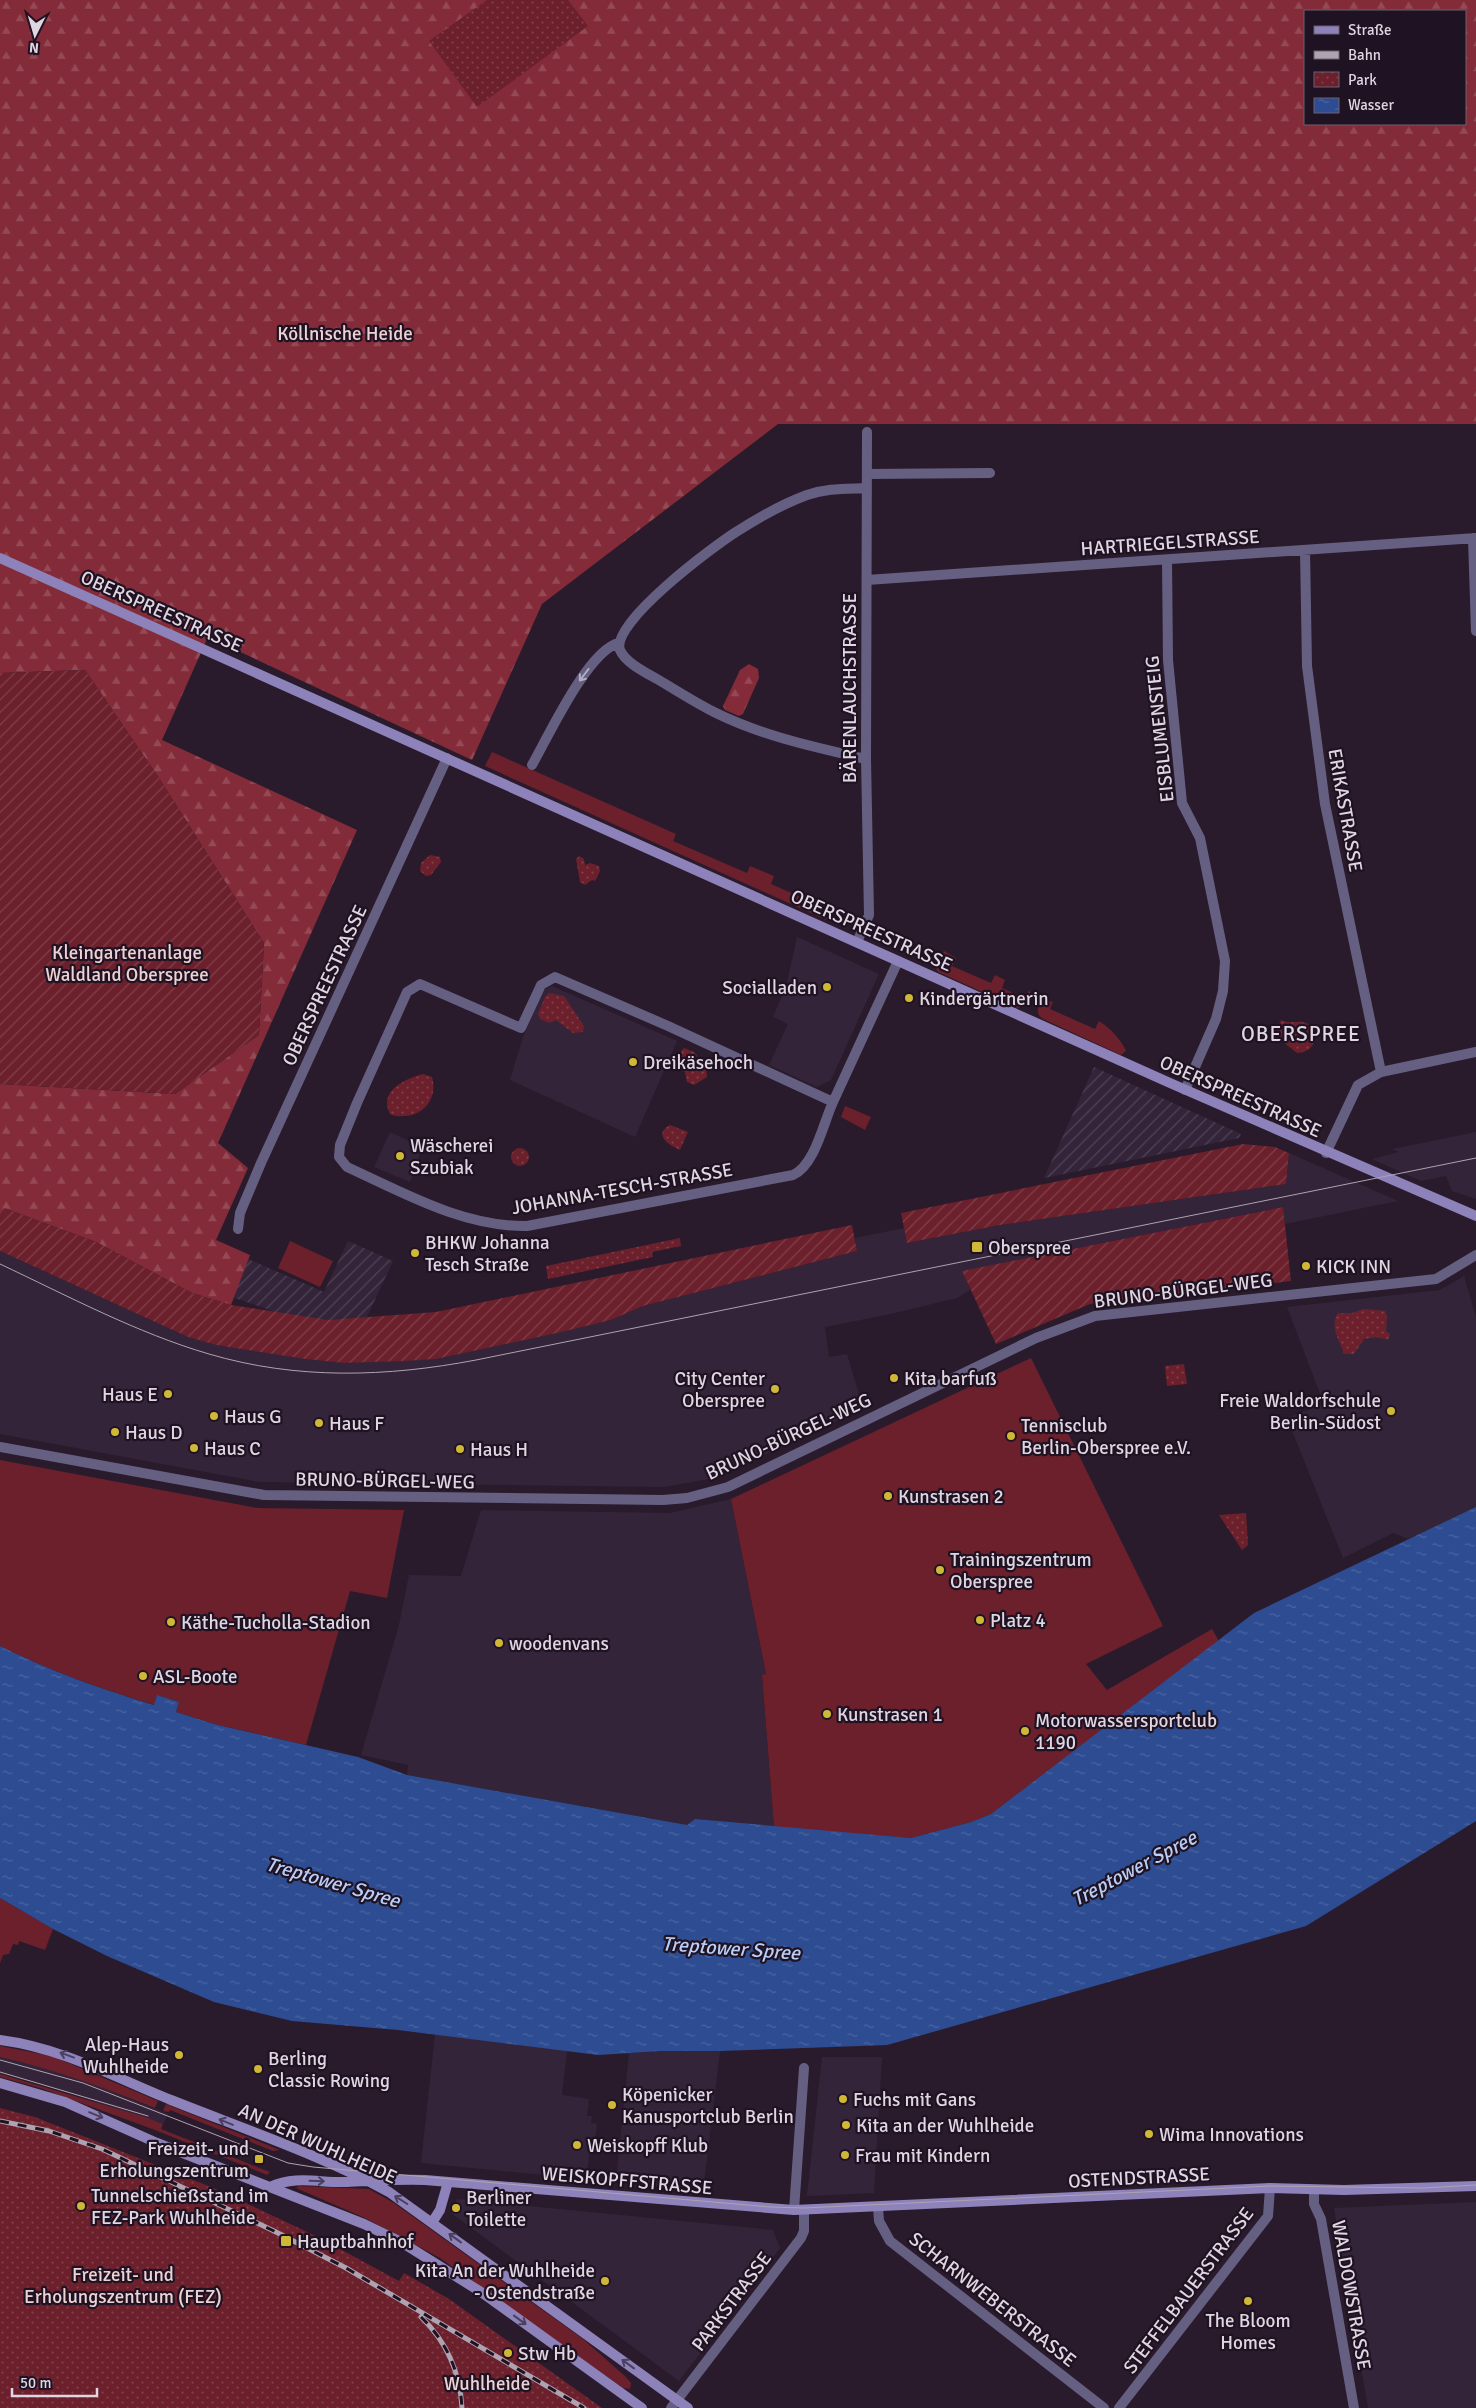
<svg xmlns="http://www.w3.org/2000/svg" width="1476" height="2408" viewBox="0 0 1476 2408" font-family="Signika,sans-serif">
	<defs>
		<pattern id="industrial-furrows" width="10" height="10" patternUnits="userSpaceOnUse" patternTransform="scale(1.25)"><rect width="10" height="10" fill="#342439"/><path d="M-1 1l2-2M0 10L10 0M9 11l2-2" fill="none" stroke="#514355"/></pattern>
		<pattern id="forest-firs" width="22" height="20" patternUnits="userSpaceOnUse" patternTransform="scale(1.25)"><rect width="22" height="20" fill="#832b38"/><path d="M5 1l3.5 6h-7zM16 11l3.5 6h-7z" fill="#944954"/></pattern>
		<pattern id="park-dots" width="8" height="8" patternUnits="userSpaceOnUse" patternTransform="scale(1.25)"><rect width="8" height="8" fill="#6b202c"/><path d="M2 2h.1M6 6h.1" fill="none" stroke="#80404a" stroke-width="1.8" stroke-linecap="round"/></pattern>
		<pattern id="garden-furrows" width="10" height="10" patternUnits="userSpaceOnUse" patternTransform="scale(1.25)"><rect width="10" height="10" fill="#6b202c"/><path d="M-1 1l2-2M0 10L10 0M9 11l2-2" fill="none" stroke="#80404a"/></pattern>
		<pattern id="water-ripples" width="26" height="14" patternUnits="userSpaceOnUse" patternTransform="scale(1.25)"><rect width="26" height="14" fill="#2d4c92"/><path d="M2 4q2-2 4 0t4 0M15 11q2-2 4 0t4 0" fill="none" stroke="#4b65a1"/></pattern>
	</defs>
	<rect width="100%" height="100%" fill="#291b2c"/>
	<path fill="#342439" d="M797 937 879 974 831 1080 817 1087 769 1065 788 1024 773 1017 786 987Z
		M552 986 677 1041 635 1137 510 1080 523 1037 544 990Z
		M390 1132 422 1147 410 1182 374 1167Z
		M1476 1132V1199L1452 1191 1446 1176 1421 1181 1372 1159 1399 1152 1392 1149Z
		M1289 1153 1398 1201 1285 1224 1282 1207 963 1271 970 1290 957 1298 886 1315 825 1327 829 1357 847 1354 863 1408 715 1478 664 1487 260 1482 0 1434V1251L188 1337 216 1345 344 1363 436 1359 611 1320 643 1306 857 1251 855 1238 904 1228 907 1243 1000 1225 1286 1184Z
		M1464 1276 1476 1317V1507L1457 1518 1408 1539 1393 1533 1343 1558 1287 1418 1324 1404 1287 1307 1440 1290Z
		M731 1499 766 1675 762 1676 774 1827 695 1819 687 1825 407 1775 408 1765 361 1755 399 1625 409 1575 461 1576 481 1510 670 1513Z
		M435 2034 567 2051 562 2095 589 2099 587 2116H592L591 2123 597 2124 594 2149H590L586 2179 421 2163Z
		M661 2051H720L703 2191 616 2182 629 2053Z
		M0 2057 35 2065 91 2083 168 2114 163 2124 41 2084 0 2074Z
		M822 2057H882L874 2193 807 2196Z
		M457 2199 773 2230 780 2248 679 2381 451 2213Z
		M1476 2202V2408H1368L1334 2208Z"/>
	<path fill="url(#industrial-furrows)" d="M1094 1067 1241 1134 1239 1138 1044 1178Z
		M348 1241 393 1261 366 1319 327 1320 284 1315 232 1297 248 1259 324 1292Z"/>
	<path fill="#6b202c" d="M492 752 676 834 673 841 747 873 750 866 774 876 771 884 830 910 826 920 485 766Z
		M944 951 956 958 952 966 991 983 995 975 1005 980 1002 988 1025 998 1029 990 1031 994 1026 1005 1018 1008 938 972 935 967Z
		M1046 1000 1053 1002 1050 1009 1095 1029 1099 1021C1111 1029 1120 1038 1126 1051L1121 1055 1043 1019C1036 1014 1037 1009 1041 1002Z
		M845 1106 871 1117 865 1130 841 1117Z
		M290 1241 333 1261 320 1287 278 1268Z
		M1031 1358 1163 1626 1086 1664 1107 1690 1212 1629 1219 1641 991 1814 971 1822 911 1838 774 1827 762 1675 766 1674 731 1499Z
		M0 1460 258 1508 404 1510 387 1598 350 1591 306 1745 214 1724 176 1712 179 1702 157 1695 155 1705C101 1689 50 1671 0 1646Z
		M0 1898 53 1929 45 1950 19 1941 18 1945 13 1944 9 1954 3 1955 0 1963Z
		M0 2046 52 2056 158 2101 155 2108C104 2088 54 2069 0 2057Z
		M0 2074 145 2117 163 2124 161 2129 270 2172 267 2175 155 2130 40 2088 0 2077Z
		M166 2104 280 2150 273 2151 170 2110 169 2112 163 2111Z
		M299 2186 369 2189 394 2203 583 2339 626 2377 631 2383 630 2389 623 2388 440 2258 365 2218 296 2188Z"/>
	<path fill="url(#forest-firs)" fill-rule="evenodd" d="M0 0H1476V424H778L542 604 472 760 208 637 162 740 357 830 218 1143 248 1168 216 1240 250 1255 231 1305 192 1293 96 1242 4 1208 0 1216V1084L175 1094 259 1035 264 943 159 778 85 670 0 673ZM1305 11H1465V124H1305Z
		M749 664 758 669 759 678 743 714 739 716 725 710 723 706 740 670Z"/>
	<path fill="url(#park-dots)" d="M487 0H568L588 26 477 107 429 41Z
		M430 855 440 857 441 862 431 875 426 876 420 871 421 863Z
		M579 856 584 859 585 865 590 863 599 866 600 871 595 881 592 880 585 885 580 882 576 859Z
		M549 993 564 996 584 1026 583 1032 573 1033 556 1020 549 1023 540 1019 538 1014 545 997Z
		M1281 1020C1291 1025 1298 1019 1308 1024L1315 1035C1315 1047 1308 1052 1297 1053L1283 1042V1040L1274 1036Z
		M684 1048 694 1052 697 1055 691 1069 694 1070 699 1064 706 1066 707 1077 694 1085 687 1082 685 1072 679 1069 683 1063 681 1051Z
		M423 1074 432 1077C438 1097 425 1115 405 1116 399 1116 396 1117 390 1114 378 1091 405 1079 423 1074Z
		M670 1125 688 1132 680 1150C670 1146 652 1135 670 1125Z
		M511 1157a9 9 0 1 1 18 0a9 9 0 1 1-18 0Z
		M680 1238 681 1246 652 1252 653 1257 548 1279 546 1266Z
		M1364 1309 1385 1311 1387 1316 1386 1331 1390 1334 1388 1340 1377 1337 1364 1339 1354 1354H1344C1340 1341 1329 1327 1338 1313H1352Z
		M1184 1364 1187 1384 1167 1386 1165 1366Z
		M1246 1513 1248 1545 1242 1550 1219 1515Z
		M0 2108 35 2117 216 2189 318 2237 399 2281 404 2273 449 2299 602 2408H0Z"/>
	<path fill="url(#garden-furrows)" d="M85 670 159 778 264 943 259 1035 175 1094 0 1084V673Z
		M1243 1144 1275 1147 1289 1153 1286 1184 1000 1225 907 1243 901 1213Z
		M1283 1207 1291 1281 1090 1304 996 1344 962 1271Z
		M4 1208 96 1242 192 1293 231 1305 328 1320 436 1312 852 1225 857 1251 643 1306 611 1320 557 1333 436 1359 404 1361 344 1363 306 1359 216 1345 188 1337 0 1251V1216Z"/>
	<path fill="url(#water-ripples)" d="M1476 1507V1821L1306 1926 887 2045 720 2051H661L598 2055 398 2030 292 2021 214 2002 107 1956 53 1929 0 1898V1646C50 1671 101 1689 154 1705L157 1695 179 1702 176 1712 214 1724 358 1757 407 1775 687 1825 695 1819 911 1838 971 1822 991 1814 1254 1613Z"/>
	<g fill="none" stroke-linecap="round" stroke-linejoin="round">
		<path stroke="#656082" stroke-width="10" d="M867 474 990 473
			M1473 538 1476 631
			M1305 550 1307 666 1325 804 1381 1072
			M1167 561 1168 660 1182 803 1200 838 1225 961 1223 991 1216 1019 1185 1090
			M867 580 1476 538
			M866 759C814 747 762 736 714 712 696 703 679 692 662 682 649 674 626 664 620 650 610 623 714 546 736 532 758 518 782 504 807 495 827 488 846 489 867 488
			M532 765C548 737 588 650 619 643
			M857 942 869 915 866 759 867 432
			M833 1102C823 1124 815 1165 793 1175L527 1226C463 1227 404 1193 347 1167L339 1157 340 1145 357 1103 407 992 420 984 521 1028 541 985 555 977 668 1026 833 1102 898 961
			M1326 1153 1358 1085 1381 1072 1476 1052
			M238 1229 240 1213 261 1163 447 758
			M0 1447 264 1495 663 1500 687 1498 728 1487 1036 1338 1095 1316 1436 1279 1476 1255
			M1314 2190V2204L1321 2219 1354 2408
			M878 2207 879 2221 890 2241 1104 2408
			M794 2210 804 2068
			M671 2408 801 2238 804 2231V2210
			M1119 2408 1268 2216 1270 2188"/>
		<path stroke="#8d83ba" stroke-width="10" d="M0 558 1170 1083 1476 1216
			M0 2040C62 2048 114 2077 171 2100 244 2129 320 2155 389 2192L688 2408
			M0 2083 65 2102 157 2143 364 2224 401 2242 481 2292 642 2408
			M270 2187C296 2175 319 2183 347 2182 373 2181 398 2179 425 2180L794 2210 1270 2188 1344 2190 1476 2186
			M433 2221 440 2210 448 2182"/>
		<path stroke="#aea3b0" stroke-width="1" d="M0 1264C68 1296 137 1333 209 1354 297 1380 387 1377 476 1360L1476 1158
			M0 2060 83 2083 288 2163 313 2167 770 2207 804 2208 1270 2186 1423 2188 1476 2185
			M0 2072 148 2116"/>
		<g stroke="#aea3b0" stroke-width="5">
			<path id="rail" d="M0 2121 49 2131 102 2149 274 2231 346 2268 584 2408
				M421 2317C447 2342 460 2372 462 2408"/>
		</g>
		<use href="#rail" stroke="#1f1222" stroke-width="3" stroke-dasharray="9" stroke-linecap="butt"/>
	</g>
	<defs><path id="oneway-shaft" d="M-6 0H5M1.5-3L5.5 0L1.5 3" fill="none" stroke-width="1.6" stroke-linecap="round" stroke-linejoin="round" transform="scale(1.25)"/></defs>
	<use stroke="#b4adc0" href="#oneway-shaft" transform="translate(584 675) rotate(127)"/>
	<g stroke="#4b3f5f">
		<use href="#oneway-shaft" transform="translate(67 2055) rotate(-160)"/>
		<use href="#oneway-shaft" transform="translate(96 2115) rotate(22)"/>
		<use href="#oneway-shaft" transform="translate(226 2122) rotate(-158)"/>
		<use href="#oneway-shaft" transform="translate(317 2181) rotate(2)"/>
		<use href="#oneway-shaft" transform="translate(401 2200) rotate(-148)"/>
		<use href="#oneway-shaft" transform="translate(455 2238) rotate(-144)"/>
		<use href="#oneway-shaft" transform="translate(520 2320) rotate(36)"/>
		<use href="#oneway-shaft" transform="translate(628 2364) rotate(-144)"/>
	</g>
	<g fill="#d0b837" stroke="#1f1222" stroke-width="2">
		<circle cx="827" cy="987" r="5"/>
		<circle cx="909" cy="998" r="5"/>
		<circle cx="633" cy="1062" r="5"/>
		<circle cx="400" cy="1156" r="5"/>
		<rect x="971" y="1241" width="12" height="12" rx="2.5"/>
		<circle cx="415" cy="1253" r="5"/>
		<circle cx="1306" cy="1266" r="5"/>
		<circle cx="894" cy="1378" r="5"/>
		<circle cx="775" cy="1389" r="5"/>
		<circle cx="168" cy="1394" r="5"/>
		<circle cx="1391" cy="1411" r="5"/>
		<circle cx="214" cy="1416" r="5"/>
		<circle cx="319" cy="1423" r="5"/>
		<circle cx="115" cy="1432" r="5"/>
		<circle cx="1011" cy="1436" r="5"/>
		<circle cx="194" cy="1448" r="5"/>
		<circle cx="460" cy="1449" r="5"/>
		<circle cx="888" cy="1496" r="5"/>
		<circle cx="940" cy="1570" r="5"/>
		<circle cx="980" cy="1620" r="5"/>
		<circle cx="171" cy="1622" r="5"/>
		<circle cx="499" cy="1643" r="5"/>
		<circle cx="143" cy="1676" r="5"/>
		<circle cx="827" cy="1714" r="5"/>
		<circle cx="1025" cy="1731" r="5"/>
		<circle cx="179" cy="2055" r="5"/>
		<circle cx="258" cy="2069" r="5"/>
		<circle cx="843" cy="2099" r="5"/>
		<circle cx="612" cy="2105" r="5"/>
		<circle cx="846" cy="2125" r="5"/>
		<circle cx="1149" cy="2134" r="5"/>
		<circle cx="577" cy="2145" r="5"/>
		<circle cx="845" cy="2155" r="5"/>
		<rect x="254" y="2154" width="10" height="10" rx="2.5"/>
		<circle cx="81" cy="2206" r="5"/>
		<circle cx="456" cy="2208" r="5"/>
		<rect x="280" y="2235" width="12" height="12" rx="2.5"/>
		<circle cx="605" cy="2281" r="5"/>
		<circle cx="1248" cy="2301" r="5"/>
		<circle cx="508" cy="2353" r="5"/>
	</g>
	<g text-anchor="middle" stroke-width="4.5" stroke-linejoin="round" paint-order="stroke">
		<g font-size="19" fill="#edd2d3" stroke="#1f1222">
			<text x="345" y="340">Köllnische Heide</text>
			<text x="127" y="959">Kleingartenanlage<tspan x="127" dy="22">Waldland Oberspree</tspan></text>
			<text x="123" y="2281">Freizeit- und<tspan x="123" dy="22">Erholungszentrum (FEZ)</tspan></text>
			<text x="487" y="2390">Wuhlheide</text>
		</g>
		<g font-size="19" fill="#dfd6e1" stroke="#1f1222">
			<text transform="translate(1170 542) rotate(-4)" y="7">HARTRIEGELSTRASSE</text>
			<text transform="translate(162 611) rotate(24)" y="7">OBERSPREESTRASSE</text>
			<text transform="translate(849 688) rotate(-90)" y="7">BÄRENLAUCHSTRASSE</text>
			<text transform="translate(1159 729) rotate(-96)" y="7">EISBLUMENSTEIG</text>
			<text transform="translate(1346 810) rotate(80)" y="7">ERIKASTRASSE</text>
			<text transform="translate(872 930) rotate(24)" y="7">OBERSPREESTRASSE</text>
			<text transform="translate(324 985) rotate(-65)" y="7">OBERSPREESTRASSE</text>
			<text transform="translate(1241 1096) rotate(24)" y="7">OBERSPREESTRASSE</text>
			<text transform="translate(622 1188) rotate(-10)" y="7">JOHANNA-TESCH-STRASSE</text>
			<text transform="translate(1183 1290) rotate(-7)" y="7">BRUNO-BÜRGEL-WEG</text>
			<text transform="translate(788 1436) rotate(-25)" y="7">BRUNO-BÜRGEL-WEG</text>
			<text transform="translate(385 1480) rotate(1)" y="7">BRUNO-BÜRGEL-WEG</text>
			<text transform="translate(318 2143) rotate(24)" y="7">AN DER WUHLHEIDE</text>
			<text transform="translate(1139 2177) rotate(-3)" y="7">OSTENDSTRASSE</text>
			<text transform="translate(627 2180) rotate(5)" y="7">WEISKOPFFSTRASSE</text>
			<text transform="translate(1188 2290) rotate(-53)" y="7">STEFFELBAUERSTRASSE</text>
			<text transform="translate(1352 2295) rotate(80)" y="7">WALDOWSTRASSE</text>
			<text transform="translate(993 2299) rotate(38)" y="7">SCHARNWEBERSTRASSE</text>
			<text transform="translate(731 2301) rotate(-53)" y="7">PARKSTRASSE</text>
		</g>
		<g font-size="19" fill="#dfd6e1" stroke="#1f1222" text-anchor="start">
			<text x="817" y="994" text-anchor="end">Socialladen</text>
			<text x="919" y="1005">Kindergärtnerin</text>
			<text x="643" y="1069">Dreikäsehoch</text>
			<text x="410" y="1152">Wäscherei<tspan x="410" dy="22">Szubiak</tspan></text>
			<text x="425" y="1249">BHKW Johanna<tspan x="425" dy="22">Tesch Straße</tspan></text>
			<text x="988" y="1254">Oberspree</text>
			<text x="1316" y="1273">KICK INN</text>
			<text x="765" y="1385" text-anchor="end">City Center<tspan x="765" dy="22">Oberspree</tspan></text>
			<text x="904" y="1385">Kita barfuß</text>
			<text x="158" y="1401" text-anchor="end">Haus E</text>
			<text x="1381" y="1407" text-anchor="end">Freie Waldorfschule<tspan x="1381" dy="22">Berlin-Südost</tspan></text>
			<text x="224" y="1423">Haus G</text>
			<text x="329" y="1430">Haus F</text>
			<text x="1021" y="1432">Tennisclub<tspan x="1021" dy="22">Berlin-Oberspree e.V.</tspan></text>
			<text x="125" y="1439">Haus D</text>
			<text x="204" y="1455">Haus C</text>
			<text x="470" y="1456">Haus H</text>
			<text x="898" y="1503">Kunstrasen 2</text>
			<text x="950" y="1566">Trainingszentrum<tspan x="950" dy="22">Oberspree</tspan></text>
			<text x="990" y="1627">Platz 4</text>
			<text x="181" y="1629">Käthe-Tucholla-Stadion</text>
			<text x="509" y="1650">woodenvans</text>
			<text x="153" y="1683">ASL-Boote</text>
			<text x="837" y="1721">Kunstrasen 1</text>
			<text x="1035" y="1727">Motorwassersportclub<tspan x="1035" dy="22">1190</tspan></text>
			<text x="169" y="2051" text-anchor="end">Alep-Haus<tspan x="169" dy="22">Wuhlheide</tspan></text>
			<text x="268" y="2065">Berling<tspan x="268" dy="22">Classic Rowing</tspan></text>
			<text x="622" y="2101">Köpenicker<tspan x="622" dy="22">Kanusportclub Berlin</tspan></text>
			<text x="853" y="2106">Fuchs mit Gans</text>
			<text x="856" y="2132">Kita an der Wuhlheide</text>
			<text x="1159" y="2141">Wima Innovations</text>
			<text x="587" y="2152">Weiskopff Klub</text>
			<text x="249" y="2155" text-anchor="end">Freizeit- und<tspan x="249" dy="22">Erholungszentrum</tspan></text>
			<text x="855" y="2162">Frau mit Kindern</text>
			<text x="91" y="2202">Tunnelschießstand im<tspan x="91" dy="22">FEZ-Park Wuhlheide</tspan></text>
			<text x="466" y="2204">Berliner<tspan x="466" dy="22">Toilette</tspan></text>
			<text x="297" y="2248">Hauptbahnhof</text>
			<text x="595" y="2277" text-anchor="end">Kita An der Wuhlheide<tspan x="595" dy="22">- Ostendstraße</tspan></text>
			<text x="1248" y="2327" text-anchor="middle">The Bloom<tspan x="1248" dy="22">Homes</tspan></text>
			<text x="518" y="2360">Stw Hb</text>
		</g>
		<g font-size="20" font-style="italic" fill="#b9cef6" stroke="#1f1222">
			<text transform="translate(1134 1868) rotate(-28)" y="7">Treptower Spree</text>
			<text transform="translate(333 1882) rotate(16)" y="7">Treptower Spree</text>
			<text transform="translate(731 1948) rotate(4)" y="7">Treptower Spree</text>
		</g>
		<g font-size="21" letter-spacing="1" fill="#dfd6e1" stroke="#1f1222">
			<text x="1301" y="1041">OBERSPREE</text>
		</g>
	</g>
	<rect x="1304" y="10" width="162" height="115" fill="#1f1222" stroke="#6c606e"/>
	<rect x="1314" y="26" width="25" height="8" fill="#8d83ba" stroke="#6c606e"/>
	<text x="1348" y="35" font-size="15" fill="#dfd6e1">Straße</text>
	<rect x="1314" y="51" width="25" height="8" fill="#aea3b0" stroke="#6c606e"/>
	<text x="1348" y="60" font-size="15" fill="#dfd6e1">Bahn</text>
	<rect x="1314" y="72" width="25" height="15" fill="url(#park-dots)" stroke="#6c606e"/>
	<text x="1348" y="85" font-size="15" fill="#dfd6e1">Park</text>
	<rect x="1314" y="98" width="25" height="15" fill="url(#water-ripples)" stroke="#6c606e"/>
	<text x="1348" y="110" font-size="15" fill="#dfd6e1">Wasser</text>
	<g transform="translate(35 35) rotate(185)" stroke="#1f1222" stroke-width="4" paint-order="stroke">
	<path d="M0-4L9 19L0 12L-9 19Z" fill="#dfd6e1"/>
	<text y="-8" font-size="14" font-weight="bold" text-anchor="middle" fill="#dfd6e1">N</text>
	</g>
	<path d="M12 2388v8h85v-8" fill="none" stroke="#dfd6e1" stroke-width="2.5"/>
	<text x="20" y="2388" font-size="15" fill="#dfd6e1" stroke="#1f1222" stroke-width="4" paint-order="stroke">50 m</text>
</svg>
